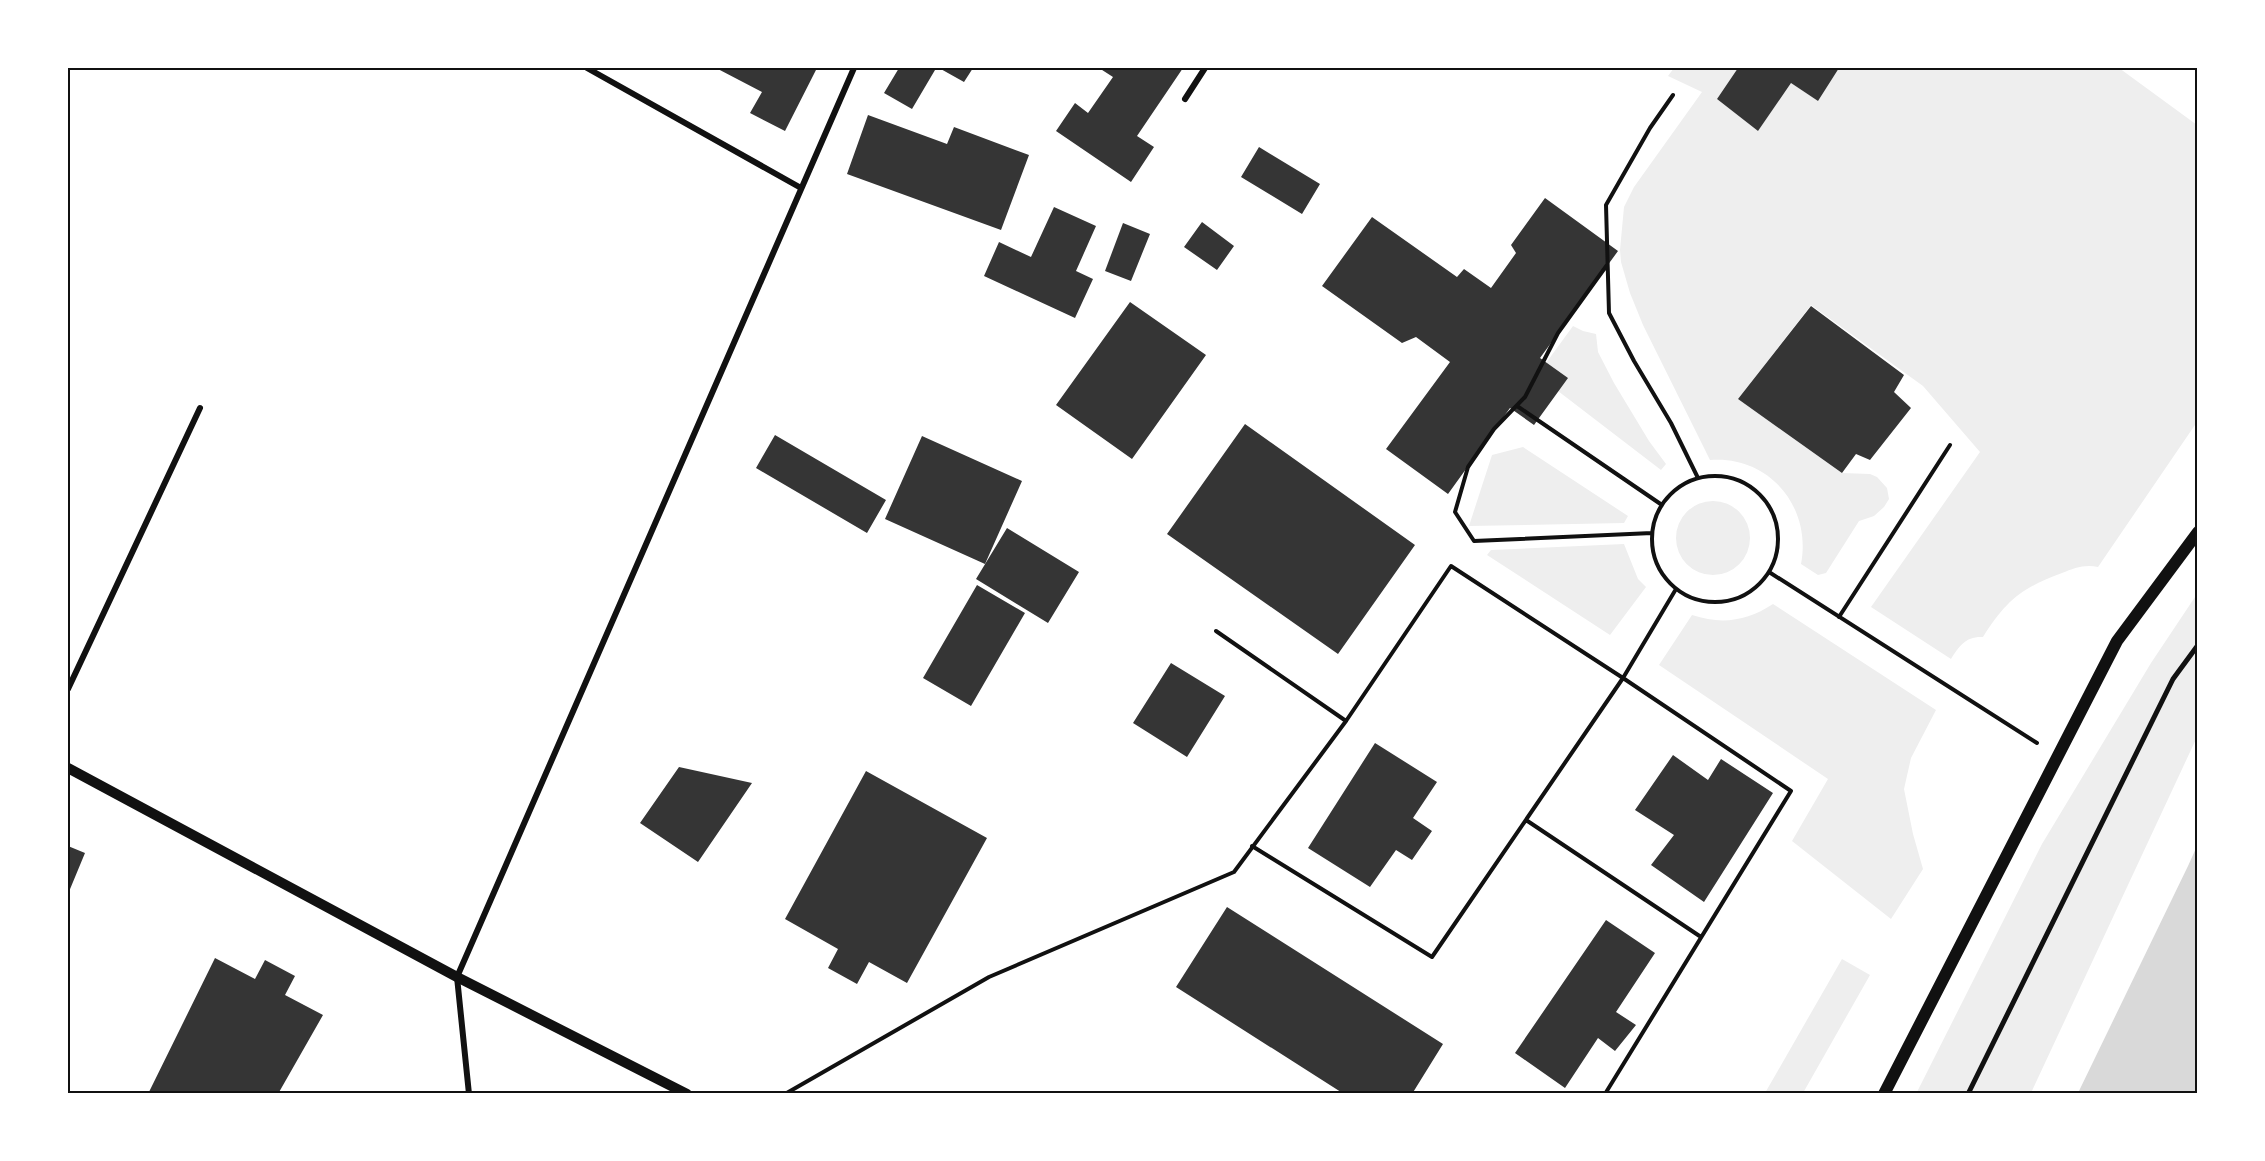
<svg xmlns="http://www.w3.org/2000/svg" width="2265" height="1161" viewBox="0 0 2265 1161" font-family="'Public Sans',sans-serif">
	<rect width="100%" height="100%" fill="#fff"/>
	<path fill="#eee" d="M1674 68H1738L1717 99 1758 131 1791 83 1818 101 1839 68H2119L2197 125V422L2098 567C2085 564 2074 568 2062 573 2021 588 2006 601 1983 637 1966 636 1959 646 1951 659L1871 607 1980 452 1923 386 1811 305 1738 399 1842 473 1870 474 1877 477 1887 488 1889 499 1884 507 1874 516 1859 521 1826 573 1818 575 1801 564C1812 507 1769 455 1710 460L1643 325 1630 293 1621 262 1620 250 1624 207 1634 187 1702 92 1668 76Z
		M1573 326 1583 331 1596 334 1598 352 1614 383 1649 441 1666 464 1661 470 1558 391 1546 363Z
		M1523 447 1628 516 1624 523 1469 526 1492 455Z
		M1676 538a37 37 0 1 1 74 0a37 37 0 1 1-74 0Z
		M1624 544 1638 579 1646 587 1610 635 1487 555 1491 550Z
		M2197 594V737L2031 1093 1916 1094 2042 844 2151 663Z
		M1773 604 1936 710 1911 758 1904 789 1913 834 1923 869 1891 919 1792 841 1828 779 1659 665 1692 615C1722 625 1747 621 1773 604Z
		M1842 959 1870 975 1803 1093H1765Z"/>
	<path fill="#d9d9d9" d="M2197 846V1093H2078L2188 866Z"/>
	<path fill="#353535" d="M716 68H817L785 131 750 113 762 92Z
		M899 68H930L935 70 912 109 884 93Z
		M939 68H973L964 82Z
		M1099 68H1183L1137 136 1154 147 1131 182 1056 131 1075 103 1088 113 1113 77Z
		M1738 68H1839L1818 101 1791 83 1758 131 1717 99Z
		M868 115 947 144 954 127 1029 155 1001 230 847 174Z
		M1259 147 1320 184 1302 214 1241 177Z
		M1545 198 1618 251 1540 358 1568 378 1534 425 1510 408 1448 494 1386 449 1450 362 1416 337 1402 343 1322 286 1372 217 1457 277 1464 269 1491 288 1516 253 1511 245Z
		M1054 207 1096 226 1076 271 1093 279 1075 318 984 276 999 242 1031 257Z
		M1202 222 1234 246 1217 270 1184 247Z
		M1123 223 1150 234 1131 281 1105 271Z
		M1130 302 1206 355 1132 459 1056 405Z
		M1811 306 1904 375 1894 392 1911 408 1870 460 1856 454 1842 473 1738 399Z
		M1245 424 1415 545 1338 654 1167 534Z
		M775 435 886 500 867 533 756 468Z
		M922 436 1022 481 985 564 885 519Z
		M1007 528 1079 572 1048 623 976 579Z
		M977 585 1025 613 971 706 923 678Z
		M1171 663 1225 696 1187 757 1133 723Z
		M1375 743 1437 782 1413 818 1432 831 1412 860 1396 850 1370 887 1308 848Z
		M1673 755 1708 780 1721 759 1773 793 1704 902 1651 865 1674 835 1635 810Z
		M679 767 752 783 698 862 640 823Z
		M866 771 987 838 907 983 869 962 857 984 828 968 838 949 785 919Z
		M68 846 85 853 68 894Z
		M1227 907 1443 1044 1412 1094H1344L1176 987Z
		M1606 920 1655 953 1616 1012 1636 1025 1615 1051 1598 1038 1565 1088 1515 1053Z
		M215 958 255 979 265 960 295 976 285 995 323 1015 278 1094H148Z"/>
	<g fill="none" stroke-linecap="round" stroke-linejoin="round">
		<path stroke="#111" stroke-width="4" d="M1673 95 1650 128 1606 205 1609 313 1634 361 1671 423 1698 478
			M1607 265 1558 333 1525 397 1494 429 1468 467 1455 512 1474 541 1652 533
			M1517 406 1662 505
			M1652 539a63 63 0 1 1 126 0a63 63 0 1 1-126 0Z
			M1769 572 2037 743
			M1839 617 1950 445
			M1216 631 1346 721 1451 566 1623 678 1676 589
			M1526 820 1701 937
			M1252 846 1432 957 1623 678 1791 791 1605 1094
			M785 1094 989 977 1234 872 1346 721"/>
		<path stroke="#111" stroke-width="5" d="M1968 1094 2173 679 2198 645"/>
		<path stroke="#111" stroke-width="6" d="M587 68 801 188
			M1185 99 1205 68
			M68 689 200 408
			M469 1094 457 977 854 68"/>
		<path stroke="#111" stroke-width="10" d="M68 768 457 977 687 1094"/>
		<path stroke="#111" stroke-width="12" d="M1884 1094 2117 641 2198 532"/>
	</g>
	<rect width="2265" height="1161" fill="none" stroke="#ffffff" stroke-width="138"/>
	<rect x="69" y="69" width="2127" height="1023" fill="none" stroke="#111" stroke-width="2"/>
</svg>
